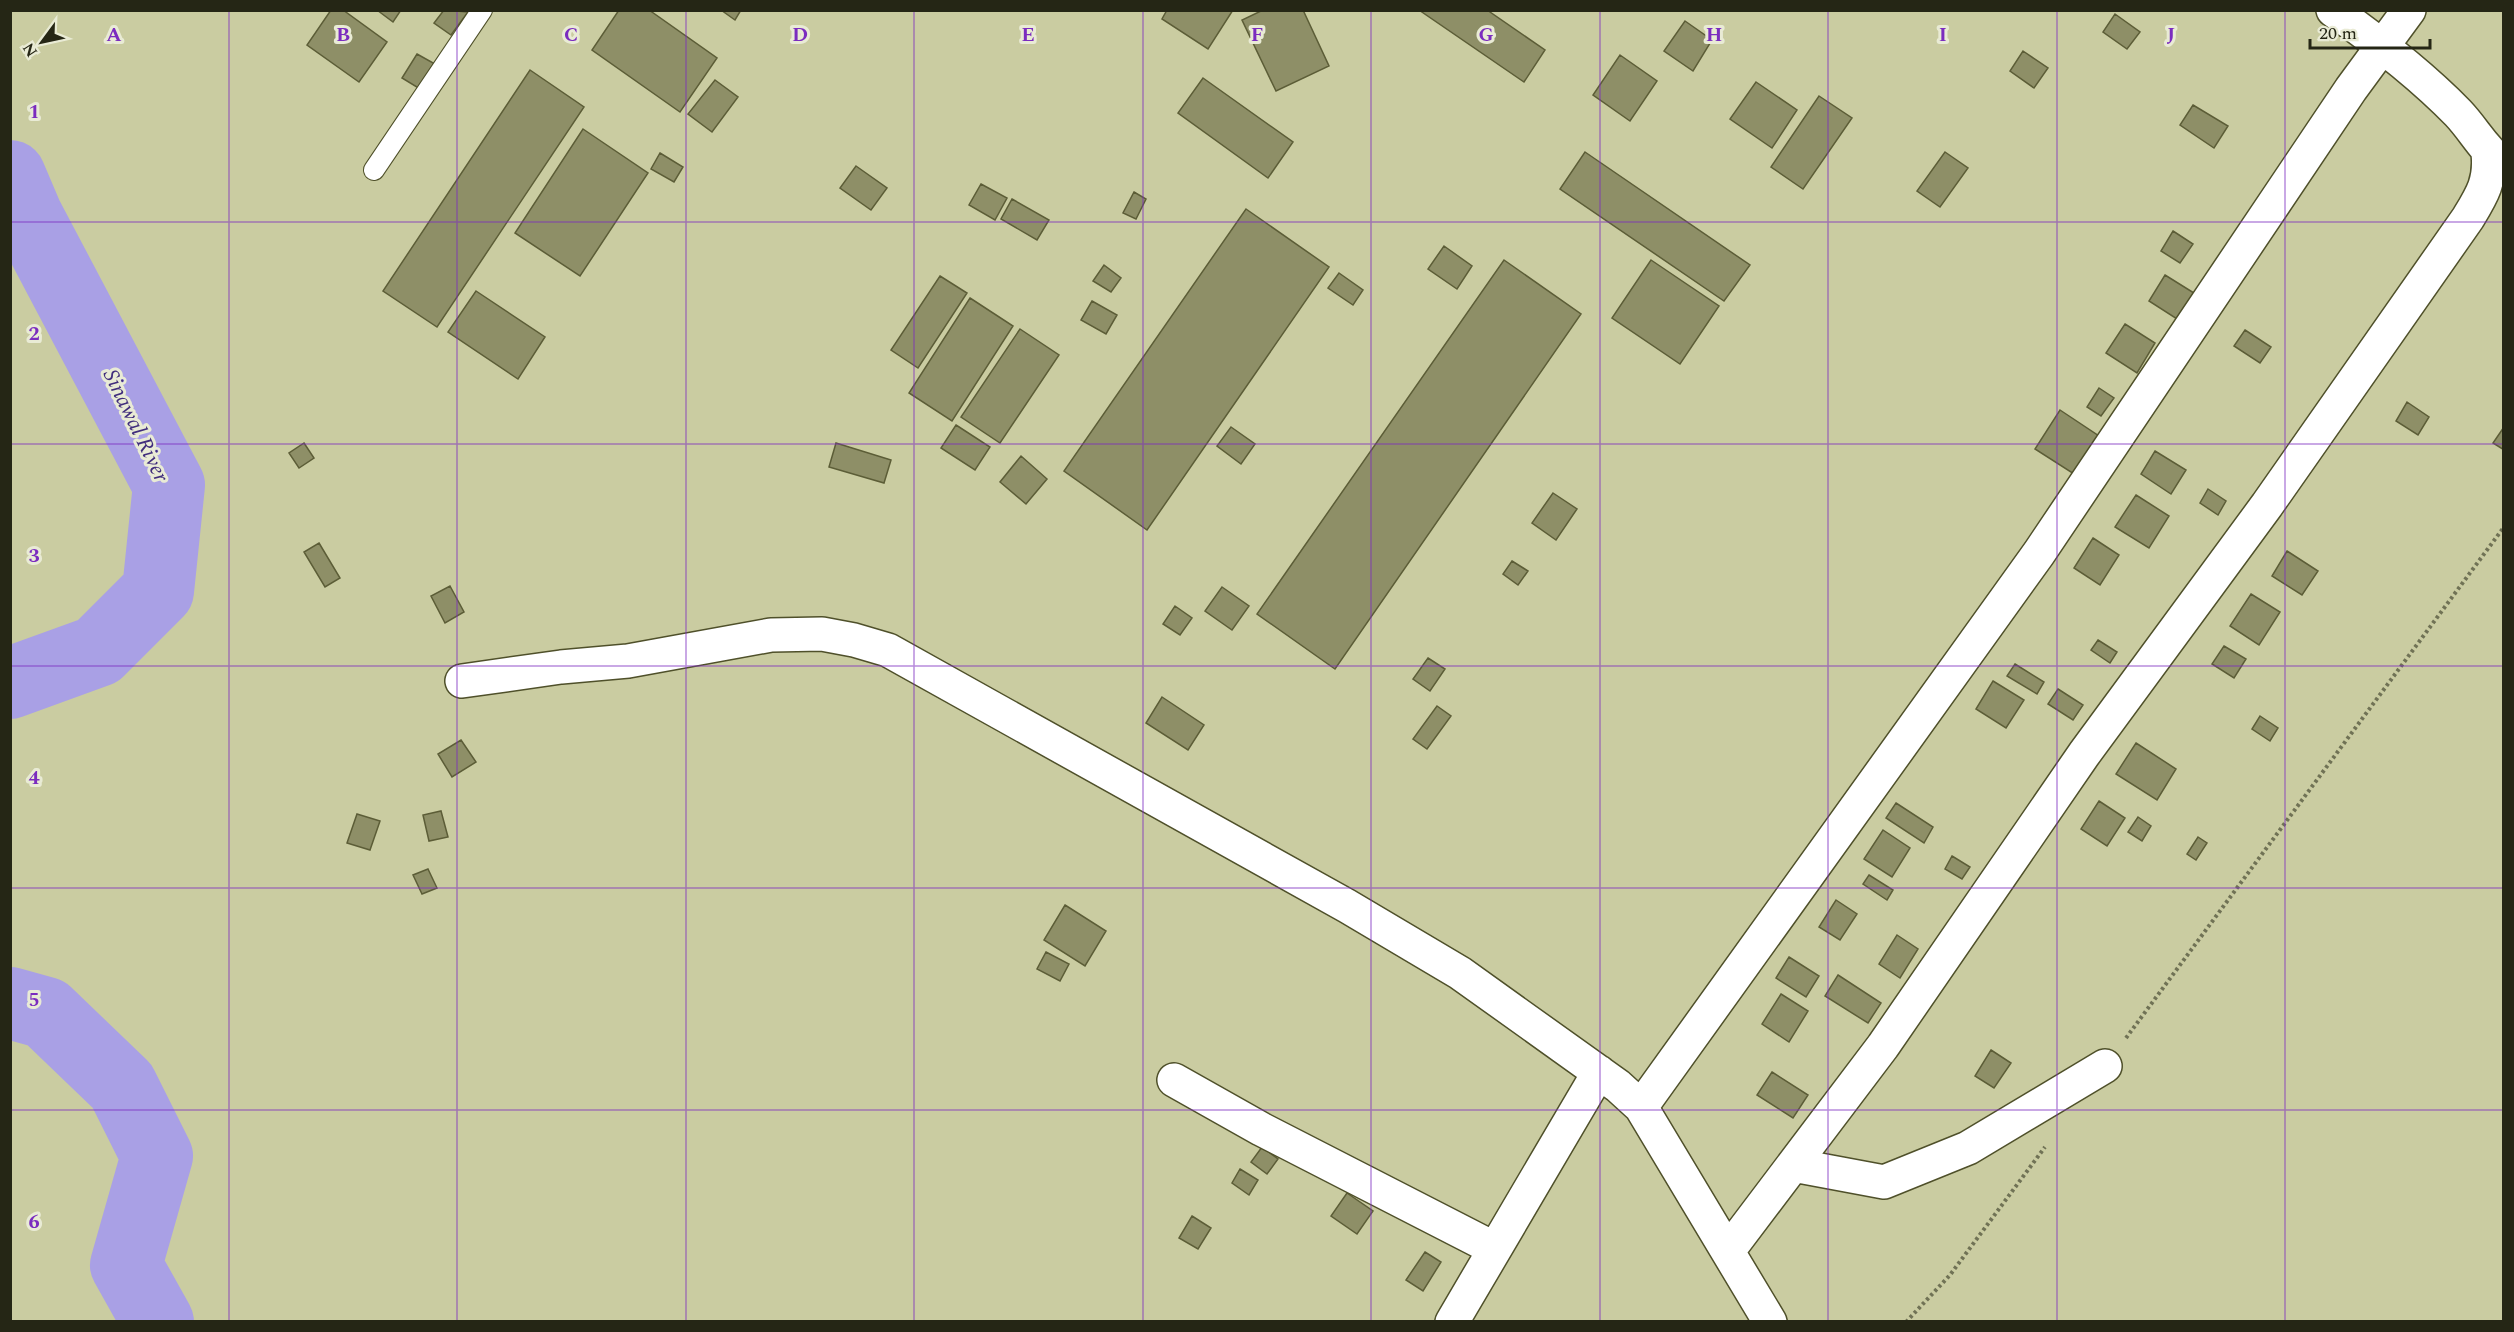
<svg xmlns="http://www.w3.org/2000/svg" width="2514" height="1332" viewBox="0 0 2514 1332" font-family="Spectral,serif">
	<rect width="100%" height="100%" fill="#cacca1"/>
	<g fill="none" stroke-linecap="round" stroke-linejoin="round">
		<path stroke="#a9a0e5" stroke-width="72" d="M10 176 27 216 169 485 158 591 98 651 10 683
			M10 1003 46 1013 122 1086 157 1156 126 1265 158 1322"/>
	</g>
	<path fill="#8e8f67" stroke="#5c5d37" stroke-width="1.5" d="M331 10H343L387 42 359 82 307 45Z
		M377 10H401L393 22Z
		M444 10 468 12 451 35 434 23Z
		M619 10H649L717 58 680 112 592 50Z
		M721 10H741L735 20Z
		M1167 10H1233L1208 49 1162 19Z
		M1263 10H1303L1329 66 1276 91 1242 20Z
		M1419 10H1487L1545 50 1524 82Z
		M2115 14 2140 32 2127 49 2103 32Z
		M1685 21 1712 40 1693 71 1664 51Z
		M2023 51 2048 68 2034 88 2010 71Z
		M417 54 435 64 420 89 402 78Z
		M1620 55 1657 81 1630 121 1593 95Z
		M530 70 584 107 437 327 383 291Z
		M1203 78 1293 142 1268 178 1178 113Z
		M715 80 738 97 712 132 688 114Z
		M1756 82 1797 110 1772 148 1730 119Z
		M1819 96 1852 118 1803 189 1771 167Z
		M2193 105 2228 126 2214 148 2180 125Z
		M583 129 648 173 580 276 515 233Z
		M1585 152 1750 265 1724 301 1560 189Z
		M1945 152 1968 168 1940 207 1917 191Z
		M660 153 683 167 674 182 651 169Z
		M856 166 887 188 871 210 840 188Z
		M981 184 1007 198 995 220 969 205Z
		M1134 192 1146 199 1136 219 1123 213Z
		M1012 199 1049 220 1037 240 1001 219Z
		M1246 209 1329 267 1147 530 1064 471Z
		M2173 231 2193 244 2180 263 2161 251Z
		M1444 246 1472 266 1457 289 1428 269Z
		M1504 260 1581 314 1335 669 1257 614Z
		M1651 260 1719 306 1680 364 1612 318Z
		M1104 265 1121 278 1111 292 1093 281Z
		M1339 273 1363 290 1353 305 1328 288Z
		M2165 275 2194 293 2177 319 2149 301Z
		M940 276 967 293 918 368 891 350Z
		M476 291 545 337 518 379 448 332Z
		M970 298 1013 326 952 421 909 393Z
		M1092 301 1117 315 1106 334 1081 320Z
		M2125 324 2155 343 2137 373 2106 353Z
		M1020 329 1059 355 1000 443 961 417Z
		M2245 330 2271 347 2260 363 2234 346Z
		M2099 388 2114 398 2101 416 2087 407Z
		M2407 402 2429 417 2418 435 2396 421Z
		M2060 410 2099 436 2074 474 2035 449Z
		M956 425 990 447 975 470 941 448Z
		M1231 427 1255 444 1241 464 1217 446Z
		M2504 427V450L2493 443Z
		M304 443 314 458 299 468 289 453Z
		M836 443 891 460 884 483 829 467Z
		M2155 451 2186 470 2171 494 2141 474Z
		M1021 456 1047 479 1026 504 1000 482Z
		M2208 489 2226 501 2218 515 2200 503Z
		M1553 493 1577 509 1556 540 1532 523Z
		M2136 495 2169 516 2149 548 2115 527Z
		M2093 538 2119 555 2100 585 2074 568Z
		M319 543 340 578 325 587 304 552Z
		M2287 551 2318 571 2302 595 2272 576Z
		M1512 561 1528 571 1518 585 1503 574Z
		M450 586 464 612 445 623 431 596Z
		M1222 587 1249 606 1232 630 1205 611Z
		M2251 594 2280 612 2259 645 2230 626Z
		M1175 606 1192 618 1180 635 1163 624Z
		M2098 640 2117 652 2110 663 2091 650Z
		M2224 646 2246 659 2234 678 2212 664Z
		M1428 658 1445 669 1430 691 1413 679Z
		M2015 664 2044 682 2037 694 2007 676Z
		M1993 681 2024 700 2006 728 1976 709Z
		M2058 689 2083 705 2073 720 2048 704Z
		M1162 697 1204 725 1188 750 1146 723Z
		M1437 706 1451 716 1427 749 1413 739Z
		M2260 716 2278 728 2270 741 2252 729Z
		M461 740 476 762 452 777 438 754Z
		M2136 743 2176 769 2157 800 2116 774Z
		M2099 801 2125 818 2107 846 2081 829Z
		M1896 803 1933 827 1924 843 1886 818Z
		M441 811 448 837 429 841 423 815Z
		M357 814 380 821 370 850 347 843Z
		M2138 817 2151 826 2142 841 2128 832Z
		M1883 830 1910 848 1892 877 1864 859Z
		M2198 837 2207 843 2196 860 2187 854Z
		M1952 856 1970 867 1962 879 1945 869Z
		M428 869 437 888 422 894 413 875Z
		M1869 875 1893 890 1887 900 1863 884Z
		M1836 900 1857 914 1840 940 1819 927Z
		M1065 905 1106 931 1085 966 1044 940Z
		M1897 935 1918 949 1900 978 1879 964Z
		M1046 952 1069 964 1060 981 1037 969Z
		M1789 957 1819 976 1806 997 1776 978Z
		M1838 975 1881 1003 1868 1023 1825 996Z
		M1781 994 1808 1011 1789 1042 1762 1024Z
		M1991 1050 2011 1063 1994 1088 1975 1076Z
		M1772 1072 1808 1095 1793 1118 1757 1095Z
		M1262 1147 1278 1159 1267 1174 1251 1162Z
		M1240 1169 1258 1180 1249 1195 1232 1183Z
		M1347 1193 1373 1211 1357 1234 1331 1216Z
		M1192 1216 1211 1228 1198 1249 1179 1238Z
		M1425 1252 1441 1262 1423 1291 1406 1280Z"/>
	<g fill="none" stroke-linecap="round" stroke-linejoin="round">
		<g stroke="#4f502a" stroke-width="22">
			<path id="service" d="M374 170 482 10"/>
		</g>
		<g stroke="#4f502a" stroke-width="36">
			<path id="minor" d="M2333 10C2377 41 2420 74 2458 113 2475 131 2483 149 2504 165
				M462 681 561 667 628 661 771 635 822 634 854 640 888 650 1347 906 1460 973 1618 1086 1641 1107 1770 1322
				M1174 1080 1261 1129 1495 1249
				M1641 1107 2039 553 2351 89 2409 10
				M1793 1165 1884 1182 1968 1148 2105 1066
				M1728 1251 1883 1046 2084 754 2267 505 2468 218C2482 195 2491 181 2488 153
				M1452 1322 1599 1072"/>
		</g>
		<path stroke="#707255" stroke-width="4" stroke-dasharray="3 3" stroke-linecap="butt" d="M2126 1038 2504 527
			M1906 1322 1950 1275 2045 1147"/>
		<use href="#service" stroke="#fff" stroke-width="20"/>
		<use href="#minor" stroke="#fff" stroke-width="33"/>
	</g>
	<path fill="none" stroke="#7b2cbf" stroke-width="1.5" stroke-opacity="0.55" d="M229 10V1322M457 10V1322M686 10V1322M914 10V1322M1143 10V1322M1371 10V1322M1600 10V1322M1828 10V1322M2057 10V1322M2285 10V1322M10 222H2504M10 444H2504M10 666H2504M10 888H2504M10 1110H2504"/>
	<g text-anchor="middle" stroke-width="6" stroke-linejoin="round" paint-order="stroke">
		<g font-size="22" font-style="italic" fill="#402d7c" stroke="#e9ebd5">
			<text transform="translate(137 425) rotate(64)" y="8">Sinawal River</text>
		</g>
	</g>
	<g font-size="20" text-anchor="middle" font-weight="bold" fill="#7b2cbf" stroke="#e9ebd5" stroke-width="6" stroke-linejoin="round" paint-order="stroke">
		<text x="114" y="41">A</text>
		<text x="343" y="41">B</text>
		<text x="571" y="41">C</text>
		<text x="800" y="41">D</text>
		<text x="1028" y="41">E</text>
		<text x="1257" y="41">F</text>
		<text x="1486" y="41">G</text>
		<text x="1714" y="41">H</text>
		<text x="1943" y="41">I</text>
		<text x="2171" y="41">J</text>
		<text x="34" y="118">1</text>
		<text x="34" y="340">2</text>
		<text x="34" y="562">3</text>
		<text x="34" y="784">4</text>
		<text x="34" y="1006">5</text>
		<text x="34" y="1228">6</text>
	</g>
	<rect width="2514" height="1332" fill="none" stroke="#252615" stroke-width="24"/>
	<g transform="translate(42 42) rotate(237)" stroke="#e9ebd5" stroke-width="4.5" paint-order="stroke">
	<path d="M0-4.5L10 22L0 15L-10 22Z" fill="#252615"/>
	<text y="-9" font-size="16" font-weight="bold" text-anchor="middle" fill="#252615">N</text>
	</g>
	<path d="M2310 39v9h120v-9" fill="none" stroke="#252615" stroke-width="3"/>
	<text x="2319" y="39" font-size="18" fill="#252615" stroke="#e9ebd5" stroke-width="4.5" paint-order="stroke">20 m</text>
</svg>
